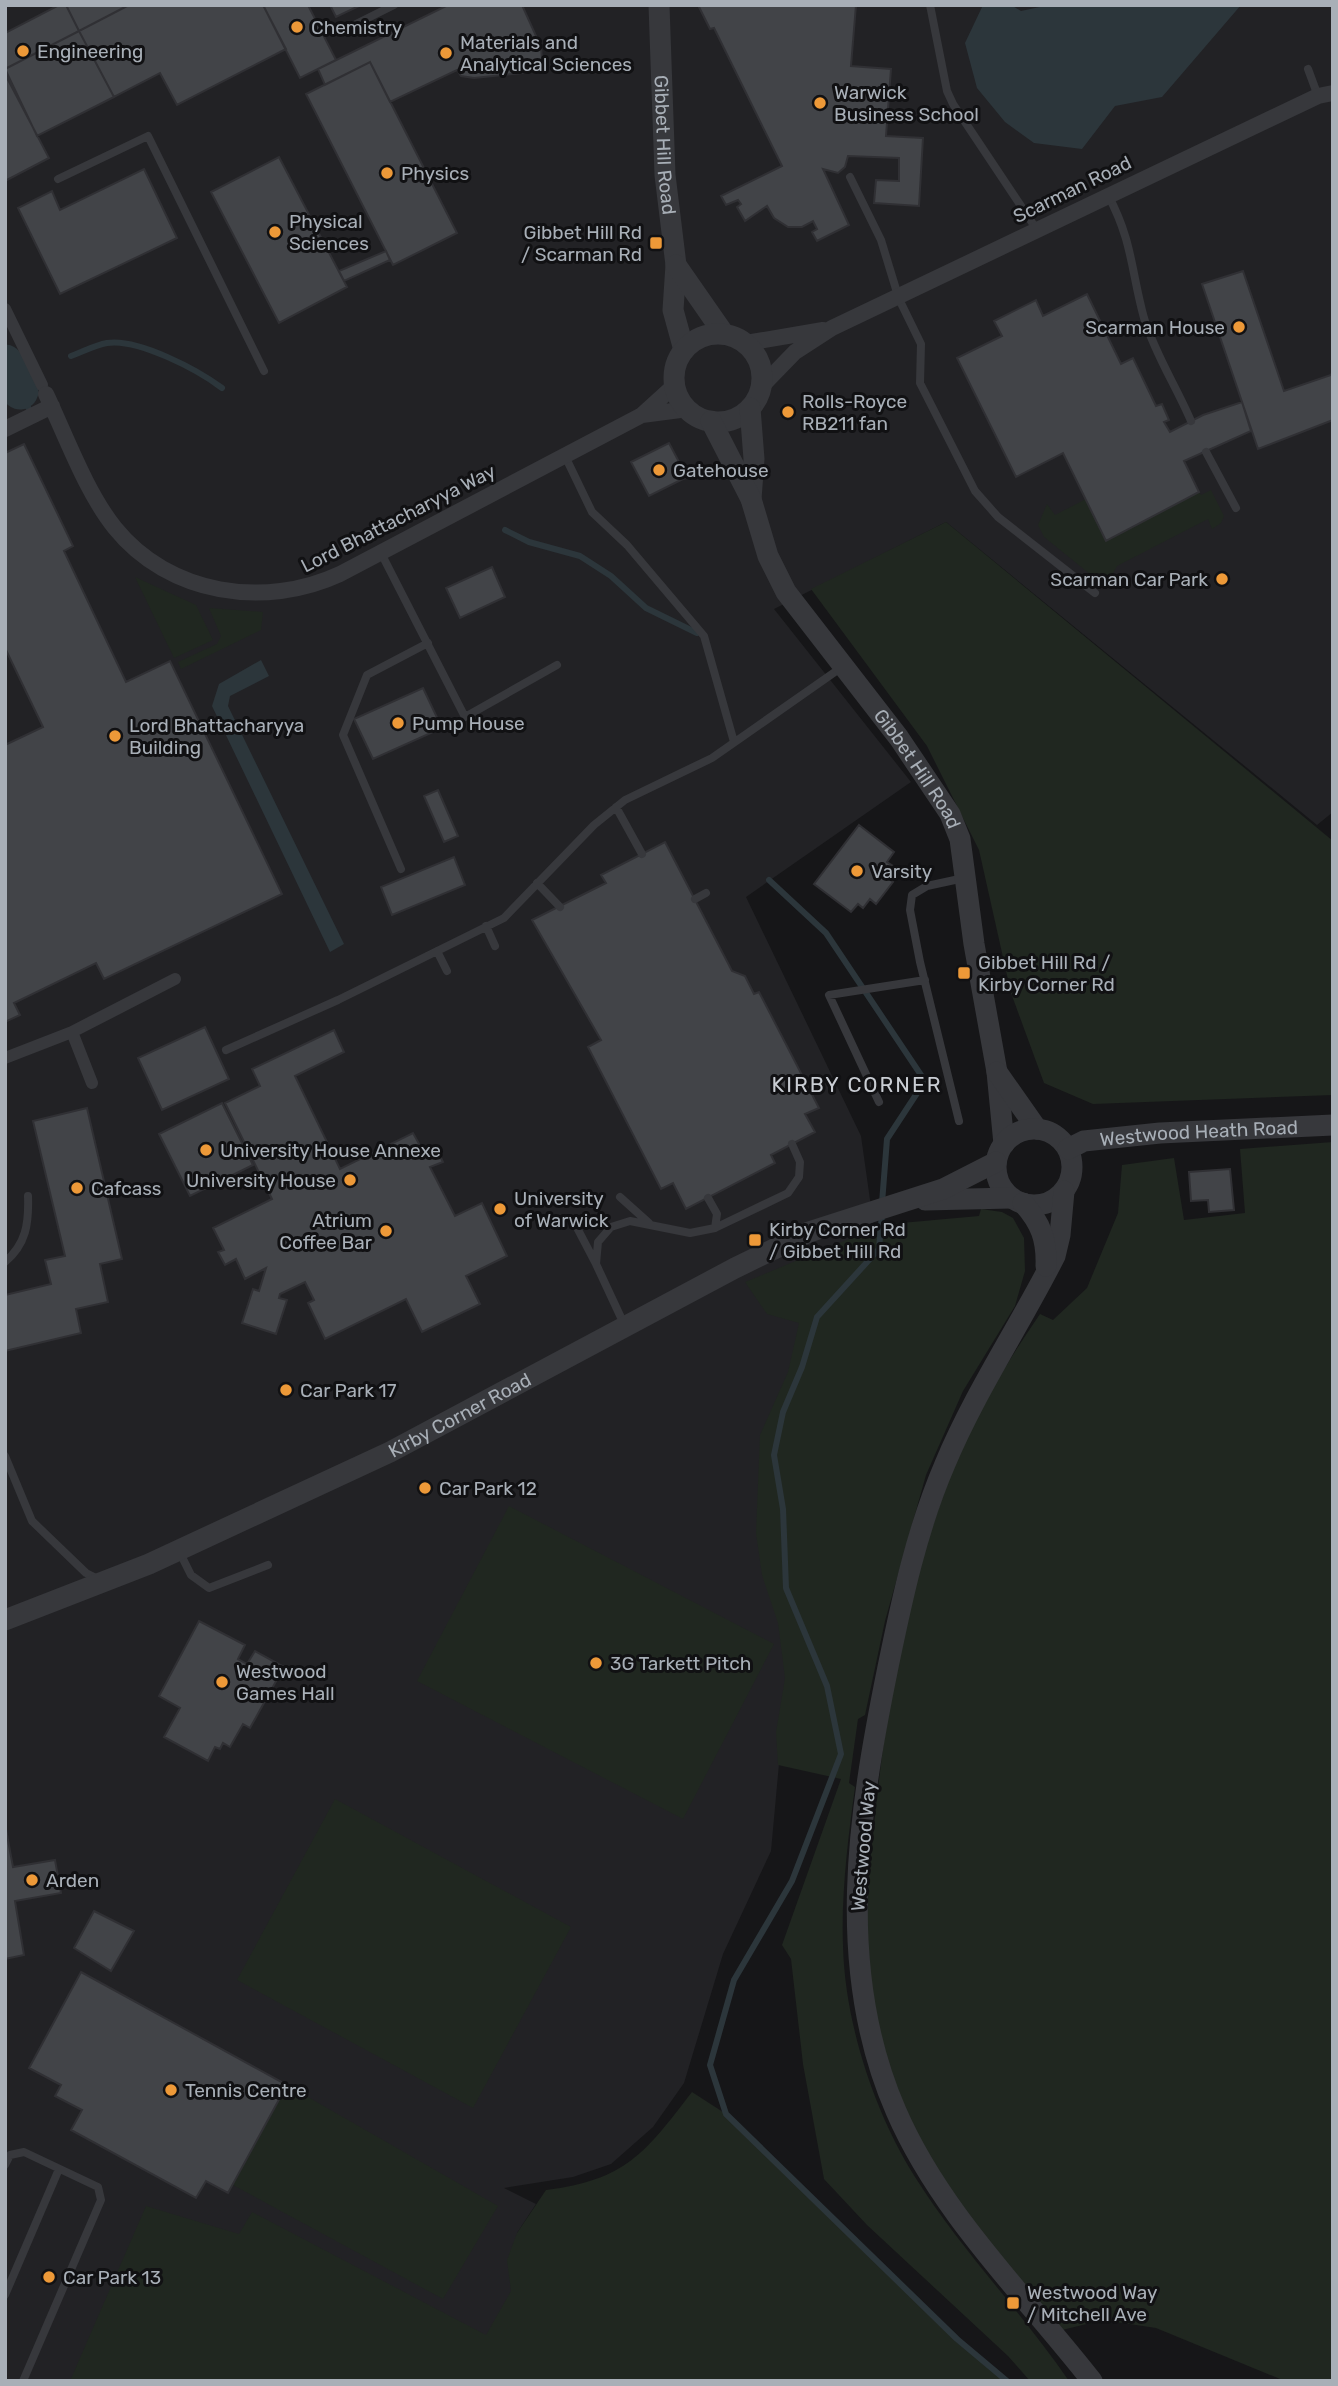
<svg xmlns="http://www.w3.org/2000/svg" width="1338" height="2386" viewBox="0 0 1338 2386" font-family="Rubik,sans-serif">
	<rect width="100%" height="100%" fill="#161618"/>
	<path fill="#222225" d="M5 5H1333V812L1317 825 946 522 774 609 911 782 746 897 861 1136 875 1235 790 1644 771 1851 723 1954 684 2083 653 2127 611 2164 573 2177 504 2188 536 2204 517 2233 565 2381H5Z"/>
	<path fill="#202720" d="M1211 490 1224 516 1221 523 1212 529 1208 519 1117 566 1109 581 1101 583 1044 537 1038 525 1047 504 1055 515 1086 499 1107 541 1199 492 1201 495Z
		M946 522 1333 841V1095L1093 1104 1044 1083 1011 993 979 850 927 746 811 589Z
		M135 577 196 605 213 640 174 658Z
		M209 608 263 612 261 630 181 669 178 662 217 644 221 636Z
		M1333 1142V2381H1285L1156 2328 1103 2320 1062 2330C1009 2266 936 2186 904 2109 885 2063 873 2013 868 1964 863 1921 868 1879 873 1836 885 1708 909 1573 960 1453 981 1403 1010 1358 1040 1314L1053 1320 1087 1288 1118 1213 1122 1165 1174 1158 1184 1220 1245 1213 1240 1149Z
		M981 1209 1002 1212 1013 1218 1024 1238 1025 1271 1015 1306 963 1391 926 1475 885 1621 865 1715 858 1719 849 1783 855 1787C848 1839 841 1894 843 1946 845 2023 874 2112 915 2177 961 2250 1021 2311 1069 2381H1030L1008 2356 867 2225 824 2179 803 2064 791 1959 782 1945 841 1779 778 1765 776 1732 785 1678 778 1623 762 1575 756 1533 760 1435 788 1372 799 1323 767 1314 745 1282 873 1229 890 1224 979 1216Z
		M509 1506 774 1644 683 1819 417 1681Z
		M335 1799 571 1927 473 2108 237 1980Z
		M287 2085 498 2206 443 2299 233 2185Z
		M692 2092 726 2114 957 2339 1007 2381H70L146 2206 239 2234 252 2212 486 2335 511 2291 507 2260 517 2233 546 2190C626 2180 645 2153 692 2092Z"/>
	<path fill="#2c363b" d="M983 5H1011L1021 11 1049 5H1241L1162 97 1115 106 1082 149 1034 143 1005 122 977 88 965 43Z
		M261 660 269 676 230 696 228 706 344 944 330 952 212 706 219 684Z"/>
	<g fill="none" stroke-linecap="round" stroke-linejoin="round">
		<path stroke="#2c363b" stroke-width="6" d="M71 356C82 352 95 345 107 343 138 338 198 370 222 388
			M20 391 31 413
			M505 530 529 542 580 556 611 576 646 608 697 633
			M769 880 826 933 925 1081 887 1139 882 1203
			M882 1214 879 1249 817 1317 802 1367 783 1412 774 1455 783 1509 786 1588 827 1686 841 1754 792 1881 734 1980 710 2065 726 2114 957 2339 1007 2381"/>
		<path stroke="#2c363b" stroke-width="37" d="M5 363 20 391"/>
	</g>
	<path fill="#424448" stroke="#303034" stroke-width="2" d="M59 5H66L79 31 5 69V33Z
		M66 5H129L79 31Z
		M129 5H263L286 49 177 105 160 73 114 97 79 31Z
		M263 5H308L336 60 300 78Z
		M330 5H361L336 17Z
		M448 5H522L541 47 542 59 537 67 531 72 474 78 461 76 457 70 390 102 370 62 325 85 318 69Z
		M698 5H856L851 66 891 69 886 136 923 138 919 206 874 203 876 180 899 181V158L848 156 845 167 838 173 823 169 849 225 817 241 812 232 817 229 813 221 802 227H788L774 218 767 206 745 221 737 207 741 204 738 200 726 205 721 196 782 166 714 28 710 29Z
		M79 31 114 97 37 136 5 69Z
		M370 62 457 233 393 265 306 94Z
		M5 74 49 158 5 181Z
		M279 157 347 287 279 323 211 192Z
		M144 169 177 238 60 294 18 208 52 191 60 210Z
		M386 251 390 260 344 281 339 271Z
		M1243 271 1284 391 1331 375 1333 370V420L1258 449 1202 284Z
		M1087 294 1121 364 1133 358 1156 406 1162 404 1169 420 1164 422 1170 432 1203 415 1242 402 1251 431 1184 461 1199 492 1106 541 1063 453 1016 477 957 358 1002 336 994 321 1036 300 1043 316Z
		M669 443 687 477 649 496 631 462Z
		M24 444 73 546 64 551 126 682 170 661 282 894 104 979 96 963 14 1003 20 1015 5 1022V745L43 727 5 648V453Z
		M492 567 505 597 460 618 446 588Z
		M423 688 442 728 373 759 354 719Z
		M438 790 458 836 444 842 424 796Z
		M859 825 894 852 887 862 893 866 886 876 893 882 876 904 870 899 863 908 858 904 851 912 814 884Z
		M665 842 732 971 745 976 754 994 759 992 819 1108 805 1114 815 1132 771 1155 775 1163 686 1209 673 1183 661 1189 588 1047 601 1040 532 920 606 883 601 875Z
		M454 857 465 885 392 915 381 887Z
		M205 1027 229 1079 162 1110 138 1058Z
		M334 1030 344 1052 295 1076 340 1169 413 1133 423 1151 435 1146 443 1162 430 1167 455 1216 482 1203 507 1256 466 1276 480 1304 422 1332 406 1299 325 1339 308 1303 314 1300 305 1282 280 1294 279 1298 287 1300 276 1334 242 1323 253 1289 259 1291 266 1268 245 1279 236 1259 225 1265 218 1252 224 1250 213 1228 272 1199 225 1103 260 1086 252 1069Z
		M222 1103 253 1165 190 1196 159 1134Z
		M87 1108 122 1259 100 1264 108 1302 76 1309 81 1333 5 1351V1295L51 1284 45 1260 65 1256 33 1121Z
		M1230 1169 1234 1210 1209 1212 1208 1200 1191 1201 1189 1172Z
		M199 1621 245 1645 238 1659 247 1664 255 1651 284 1667 250 1728 243 1724 230 1747 223 1743 220 1749 215 1747 208 1761 164 1737 180 1708 159 1696Z
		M5 1824 13 1867 55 1860 61 1893 15 1901 24 1955 5 1959Z
		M94 1911 134 1931 111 1971 74 1948Z
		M81 1972 287 2085 228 2193 206 2181 196 2198 71 2130 82 2110 55 2096 61 2085 29 2068Z"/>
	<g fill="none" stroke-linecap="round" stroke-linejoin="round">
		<path stroke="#37383c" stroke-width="8" d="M930 5 947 91 953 104 1037 230
			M348 28 394 5
			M1308 69 1318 96
			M850 177 881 240 899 299 921 344 920 383 975 491 998 517 1095 593
			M58 179 148 136 264 371
			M1108 195C1133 242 1131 271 1144 318 1155 354 1176 386 1191 421
			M1206 452 1236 508
			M565 456 592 512 627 545 704 636 734 742
			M381 553 465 717 557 665
			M616 807 642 854
			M401 869 343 735 367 675 428 643
			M537 883 560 907
			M695 899 706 893
			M486 926 495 946
			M437 951 447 971
			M226 1050 338 1000 504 918 594 825 625 800 712 758 842 667
			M879 1102 829 995 925 980
			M959 1121 920 962 910 910 912 895 927 886 964 878
			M620 1197 649 1223
			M708 1198 717 1214 715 1228
			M574 1222 596 1264
			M5 1262C26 1244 29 1224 28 1196
			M624 1324 596 1264 598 1242 611 1227 630 1221 690 1233 715 1228 788 1193 799 1177 800 1162 792 1144
			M5 1456 32 1521 86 1573 100 1580
			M179 1551 191 1575 209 1588 268 1565
			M5 2165 10 2155 24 2152 98 2187 101 2200 23 2381
			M5 2295 59 2169"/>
		<path stroke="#37383c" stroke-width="12" d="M5 309 42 385
			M72 1032 175 979
			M5 1058 72 1032 92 1083"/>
		<path stroke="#37383c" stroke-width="16" d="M746 343 823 330
			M761 387 795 352 832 328 1318 96 1333 93
			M46 394C66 436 86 492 115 528 169 595 265 609 340 574L642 415 675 385
			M642 415 688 409
			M5 429 52 406"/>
		<g stroke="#37383c" stroke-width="21">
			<path id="s1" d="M659 5 665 175 676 265 673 310 684 350"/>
			<path d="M676 265 724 334"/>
			<circle cx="718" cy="378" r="44"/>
			<path d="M750 408 754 459 751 499"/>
			<path id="s2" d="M711 421 751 499 768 556 786 592 899 738 950 814 960 839 974 944 997 1072 1004 1144"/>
			<path d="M997 1072 1037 1129"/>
			<circle cx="1034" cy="1167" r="38"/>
			<path id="s3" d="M1068 1149 1084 1141 1160 1133 1333 1125"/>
			<path d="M1064 1191 1060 1235 1055 1256C1019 1327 975 1392 945 1464 917 1529 902 1599 888 1667 858 1814 834 1969 896 2111 940 2213 1024 2294 1092 2381"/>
			<path d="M925 1200 1011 1198"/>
			<path d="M1023 1203C1041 1223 1047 1240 1046 1266"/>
			<path id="s4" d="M5 1620 149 1564 390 1452 735 1268 809 1232 943 1189 996 1162"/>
		</g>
	</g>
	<g fill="#ed9938" stroke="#111113" stroke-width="2.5">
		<circle cx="297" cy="27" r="7"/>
		<circle cx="23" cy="51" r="7"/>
		<circle cx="446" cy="53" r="7"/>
		<circle cx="820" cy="103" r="7"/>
		<circle cx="387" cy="173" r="7"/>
		<circle cx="275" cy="232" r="7"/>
		<rect x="649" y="236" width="14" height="14" rx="3.5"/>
		<circle cx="1239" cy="327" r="7"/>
		<circle cx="788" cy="412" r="7"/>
		<circle cx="659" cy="470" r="7"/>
		<circle cx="1222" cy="579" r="7"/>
		<circle cx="398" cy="723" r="7"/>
		<circle cx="115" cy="736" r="7"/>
		<circle cx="857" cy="871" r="7"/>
		<rect x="957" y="966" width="14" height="14" rx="3.5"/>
		<circle cx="206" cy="1150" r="7"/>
		<circle cx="350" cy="1180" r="7"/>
		<circle cx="77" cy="1188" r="7"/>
		<circle cx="500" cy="1209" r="7"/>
		<circle cx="386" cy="1231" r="7"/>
		<rect x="748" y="1233" width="14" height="14" rx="3.5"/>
		<circle cx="286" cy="1390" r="7"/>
		<circle cx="425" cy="1488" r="7"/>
		<circle cx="596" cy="1663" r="7"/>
		<circle cx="222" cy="1682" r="7"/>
		<circle cx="32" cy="1880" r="7"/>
		<circle cx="171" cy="2090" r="7"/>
		<circle cx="49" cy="2277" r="7"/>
		<rect x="1006" y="2296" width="14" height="14" rx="3.5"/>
	</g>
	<g text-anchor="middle" stroke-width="6" stroke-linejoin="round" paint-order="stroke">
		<g font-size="19" fill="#a8afb7" stroke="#111113" text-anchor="start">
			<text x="311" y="34">Chemistry</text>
			<text x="460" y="49">Materials and<tspan x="460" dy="22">Analytical Sciences</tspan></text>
			<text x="37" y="58">Engineering</text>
			<text x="834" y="99">Warwick<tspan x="834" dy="22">Business School</tspan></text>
			<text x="401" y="180">Physics</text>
			<text x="289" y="228">Physical<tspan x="289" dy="22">Sciences</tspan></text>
			<text x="642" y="239" text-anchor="end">Gibbet Hill Rd<tspan x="642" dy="22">/ Scarman Rd</tspan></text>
			<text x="1225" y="334" text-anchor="end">Scarman House</text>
			<text x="802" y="408">Rolls-Royce<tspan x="802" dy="22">RB211 fan</tspan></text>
			<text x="673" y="477">Gatehouse</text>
			<text x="1208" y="586" text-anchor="end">Scarman Car Park</text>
			<text x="412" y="730">Pump House</text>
			<text x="129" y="732">Lord Bhattacharyya<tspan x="129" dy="22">Building</tspan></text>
			<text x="871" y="878">Varsity</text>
			<text x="978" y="969">Gibbet Hill Rd /<tspan x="978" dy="22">Kirby Corner Rd</tspan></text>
			<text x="220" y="1157">University House Annexe</text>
			<text x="336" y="1187" text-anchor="end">University House</text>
			<text x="91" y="1195">Cafcass</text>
			<text x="514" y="1205">University<tspan x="514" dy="22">of Warwick</tspan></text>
			<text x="372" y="1227" text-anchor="end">Atrium<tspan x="372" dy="22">Coffee Bar</tspan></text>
			<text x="769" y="1236">Kirby Corner Rd<tspan x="769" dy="22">/ Gibbet Hill Rd</tspan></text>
			<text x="300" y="1397">Car Park 17</text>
			<text x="439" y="1495">Car Park 12</text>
			<text x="610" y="1670">3G Tarkett Pitch</text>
			<text x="236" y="1678">Westwood<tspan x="236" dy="22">Games Hall</tspan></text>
			<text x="46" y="1887">Arden</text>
			<text x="185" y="2097">Tennis Centre</text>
			<text x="63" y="2284">Car Park 13</text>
			<text x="1027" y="2299">Westwood Way<tspan x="1027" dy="22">/ Mitchell Ave</tspan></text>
		</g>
		<g font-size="19" fill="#a8afb7" stroke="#111113">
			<text dy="7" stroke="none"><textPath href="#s1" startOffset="140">Gibbet Hill Road</textPath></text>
			<text transform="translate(1072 189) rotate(-26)" y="7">Scarman Road</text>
			<text transform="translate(398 518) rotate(-27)" y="7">Lord Bhattacharyya Way</text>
			<text dy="7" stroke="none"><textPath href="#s2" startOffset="408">Gibbet Hill Road</textPath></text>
			<text dy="7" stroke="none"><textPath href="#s3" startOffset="133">Westwood Heath Road</textPath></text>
			<text dy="7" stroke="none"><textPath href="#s4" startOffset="499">Kirby Corner Road</textPath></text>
			<text transform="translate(863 1846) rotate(-85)" y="7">Westwood Way</text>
		</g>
		<g font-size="21" letter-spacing="2" fill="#c9cdd3" stroke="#111113">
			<text x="857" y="1092">KIRBY CORNER</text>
		</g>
	</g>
	<rect width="1338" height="2386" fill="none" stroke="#a8afb7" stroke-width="14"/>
</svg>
